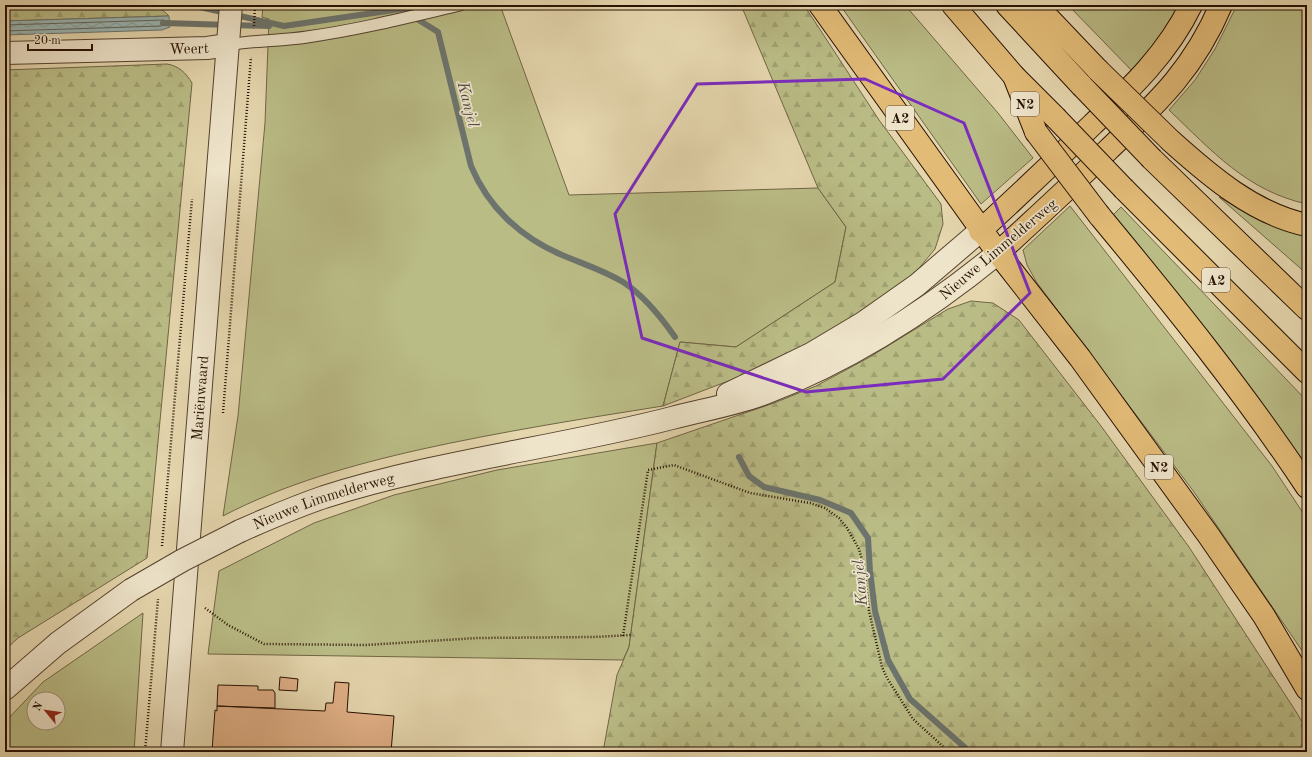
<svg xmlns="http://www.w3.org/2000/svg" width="1312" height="757" viewBox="0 0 1312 757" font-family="'Old Standard TT',serif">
	<defs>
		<pattern id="forest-firs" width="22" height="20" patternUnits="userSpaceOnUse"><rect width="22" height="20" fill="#babc86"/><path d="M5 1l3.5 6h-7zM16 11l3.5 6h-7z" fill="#a0a172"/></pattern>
		<pattern id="water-waves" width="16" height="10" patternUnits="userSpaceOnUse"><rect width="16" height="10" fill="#9ab7b5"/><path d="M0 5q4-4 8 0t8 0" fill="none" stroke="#859c9a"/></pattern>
	</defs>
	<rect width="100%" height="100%" fill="#e5d6ae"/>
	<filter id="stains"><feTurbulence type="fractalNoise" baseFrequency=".005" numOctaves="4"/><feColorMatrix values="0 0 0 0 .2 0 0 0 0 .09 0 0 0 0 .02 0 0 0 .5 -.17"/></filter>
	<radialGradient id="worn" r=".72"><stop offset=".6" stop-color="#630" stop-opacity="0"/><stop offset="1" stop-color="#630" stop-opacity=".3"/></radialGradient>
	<path fill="#babc86" stroke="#706644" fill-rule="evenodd" d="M263 5H500L569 195 818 188 846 227 835 282 736 347 680 342 663 406C581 419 499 432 418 450 352 465 284 484 223 516L238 416 265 123 269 19 262 17Z
		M840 5H905L998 113 1033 158 981 204Z
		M1068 5H1181L1136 75Z
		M1237 5H1307V204C1247 191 1212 151 1169 110L1195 80 1215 49Z
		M1219 197 1244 211 1307 232V274Z
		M1070 206 1272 466 1307 519V658L1194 492 1037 283 1027 265 1023 250Z
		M1121 207 1307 401V477L1113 215Z
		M657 443 629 647 623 660 208 654 219 571 314 523 394 495 497 470Z
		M143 613 134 752H5V722L43 682ZM34 699H58V723H34Z"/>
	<path fill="url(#forest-firs)" stroke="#706644" d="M5 5H157L169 16 5 21Z
		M741 5H804L879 120 941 204 943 224 935 249 915 273 846 324 757 370 663 406 680 342 736 347 835 282 846 227 818 188Z
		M167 64C179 66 186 73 192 83L147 558 18 638 5 650V70Z
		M971 301 993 303 1019 320 1101 426 1189 547 1295 710 1307 730V752H603L617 675 629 647 657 443 774 403 816 386 868 358 948 309Z"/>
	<path fill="url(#water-waves)" stroke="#6c746d" d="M169 16 170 27 162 30 5 35V21Z"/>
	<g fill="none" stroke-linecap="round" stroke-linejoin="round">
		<path stroke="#60645c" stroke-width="1" d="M5 25 164 20 166 23 161 26 5 31"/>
		<path stroke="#6c746d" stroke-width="6" d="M191 5 284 26 401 9 438 32 471 166C488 207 521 238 562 255 583 264 603 270 623 282 643 295 661 317 675 337
			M163 23 269 26
			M739 457 749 476 764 487 820 500 851 513 868 538 870 571 875 611 888 660 910 699 970 752"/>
	</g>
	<path fill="#e0af86" stroke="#271002" d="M280 677 298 679 297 691 279 690Z
		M335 682 349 683 347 712 394 716 391 752 212 751 215 710 217 711V706L325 711 326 703H333Z
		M218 685 258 686V690H273L275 693V708L217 706Z"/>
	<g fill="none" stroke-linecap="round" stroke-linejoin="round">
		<g stroke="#56422d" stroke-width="13">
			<path id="service" d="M228 45C254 40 281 41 307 37 358 30 409 17 460 5"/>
		</g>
		<g stroke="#56422d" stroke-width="24">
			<g id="minor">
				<path id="s1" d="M5 53 207 48 228 45"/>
			</g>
		</g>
		<g stroke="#56422d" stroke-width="24">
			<g id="tertiary">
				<path d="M728 394 811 354 863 323 917 285 980 231"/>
				<path id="s2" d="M240 531C267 519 295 507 324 497 437 461 556 448 672 418 702 410 733 405 763 394 850 361 926 312 998 253"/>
				<path d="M5 689 58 643 131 590"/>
				<path id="s3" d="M172 752 231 5"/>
			</g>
		</g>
		<g stroke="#271002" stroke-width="24">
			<path id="primary" d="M980 231C1018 196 1056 160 1093 124 1131 88 1168 53 1191 5
				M998 253C1035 219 1072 185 1108 150 1157 103 1194 69 1221 5"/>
		</g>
		<g stroke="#271002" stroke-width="24">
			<path id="trunk" d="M1014 76 1036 132
				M1099 215C1172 303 1244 392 1307 487
				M998 253 1080 358 1209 536 1264 616 1307 689"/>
		</g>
		<g stroke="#271002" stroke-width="24">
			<path id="motorway" d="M820 5 998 253
				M953 5 1014 76 1055 117
				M1007 5 1082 86
				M1036 5 1098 70
				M1171 141C1210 176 1254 214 1307 225
				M1152 159 1307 309
				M1124 189 1307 372"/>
		</g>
		<path stroke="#271002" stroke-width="2.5" stroke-dasharray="1 2" stroke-linecap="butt" d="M254 26 255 5
			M223 413 251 57
			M162 546 192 199
			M205 608 228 625 264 644 366 645 477 638 594 637 631 635
			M623 636 648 470 674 465 750 493 810 503 825 508 839 518 847 528 859 549 864 567 869 611 882 667 887 678 913 719 949 752
			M145 752 158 599"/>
		<use href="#service" stroke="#eee4ca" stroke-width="11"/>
		<use href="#minor" stroke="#eee4ca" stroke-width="22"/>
		<use href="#tertiary" stroke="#eee4ca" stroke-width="22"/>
		<use href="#primary" stroke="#e2bb77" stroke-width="22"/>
		<use href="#trunk" stroke="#e2bb77" stroke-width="22"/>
		<use href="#motorway" stroke="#e2bb77" stroke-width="22"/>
		<g stroke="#56422d" stroke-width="24" stroke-linecap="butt">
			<path id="tertiary-bridge" d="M131 590 183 560 240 531"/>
		</g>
		<g stroke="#271002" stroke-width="24" stroke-linecap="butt">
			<path id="trunk-bridge" d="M1036 132 1099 215"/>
		</g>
		<g stroke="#271002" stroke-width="24" stroke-linecap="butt">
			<path id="motorway-bridge" d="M1098 70 1171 141
				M1082 86 1152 159
				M1055 117 1124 189"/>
		</g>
		<use href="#tertiary-bridge" stroke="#eee4ca" stroke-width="22"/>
		<use href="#trunk-bridge" stroke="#e2bb77" stroke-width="22"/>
		<use href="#motorway-bridge" stroke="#e2bb77" stroke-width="22"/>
	</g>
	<path fill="none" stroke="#7b2cbf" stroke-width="3" stroke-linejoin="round" d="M865 79 964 123 1030 293 943 379 806 392 642 338 615 214 697 84Z"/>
	<g text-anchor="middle" stroke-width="3.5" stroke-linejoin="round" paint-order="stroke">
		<g fill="#eee4ca" stroke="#63503e" stroke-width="1">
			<rect x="1011" y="92" width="28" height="24" rx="3"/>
			<rect x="886" y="106" width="28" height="24" rx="3"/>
			<rect x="1202" y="268" width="28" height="24" rx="3"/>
			<rect x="1145" y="455" width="28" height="24" rx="3"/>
		</g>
		<g font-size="14" font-weight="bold" fill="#271002">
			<text x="1025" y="109">N2</text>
			<text x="900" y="123">A2</text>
			<text x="1216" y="285">A2</text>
			<text x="1159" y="472">N2</text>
		</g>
		<g font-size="15" fill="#271002" stroke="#eee4ca">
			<text dy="5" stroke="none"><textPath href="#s1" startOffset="184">Weert</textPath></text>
			<text transform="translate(998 249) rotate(-40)" y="5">Nieuwe Limmelderweg</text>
			<text dy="5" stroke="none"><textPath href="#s3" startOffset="355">Mariënwaard</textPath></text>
			<text dy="5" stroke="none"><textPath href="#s2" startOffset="89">Nieuwe Limmelderweg</textPath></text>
		</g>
		<g font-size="16" font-style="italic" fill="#4f4a41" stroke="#eee4ca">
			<text transform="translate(469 104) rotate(76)" y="6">Kanjel</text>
			<text transform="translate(859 583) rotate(-95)" y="6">Kanjel</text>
		</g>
	</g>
	<rect width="1312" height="757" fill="none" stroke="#e5d6ae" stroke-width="20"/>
	<rect x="6" y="6" width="1300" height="745" fill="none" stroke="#271002" stroke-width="2"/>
	<rect x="10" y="10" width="1292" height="737" fill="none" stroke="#271002"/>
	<g transform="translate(46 711) rotate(299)"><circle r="19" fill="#eee4ca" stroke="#9e8f7a"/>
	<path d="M0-3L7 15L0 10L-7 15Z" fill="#8f2418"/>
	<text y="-6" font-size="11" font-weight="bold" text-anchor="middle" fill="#271002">N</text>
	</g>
	<path d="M28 44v6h64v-6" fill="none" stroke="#271002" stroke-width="2"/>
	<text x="34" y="44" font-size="12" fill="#271002" stroke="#eee4ca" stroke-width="3" paint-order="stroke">20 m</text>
	<rect width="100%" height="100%" filter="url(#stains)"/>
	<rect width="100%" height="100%" fill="url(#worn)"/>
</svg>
